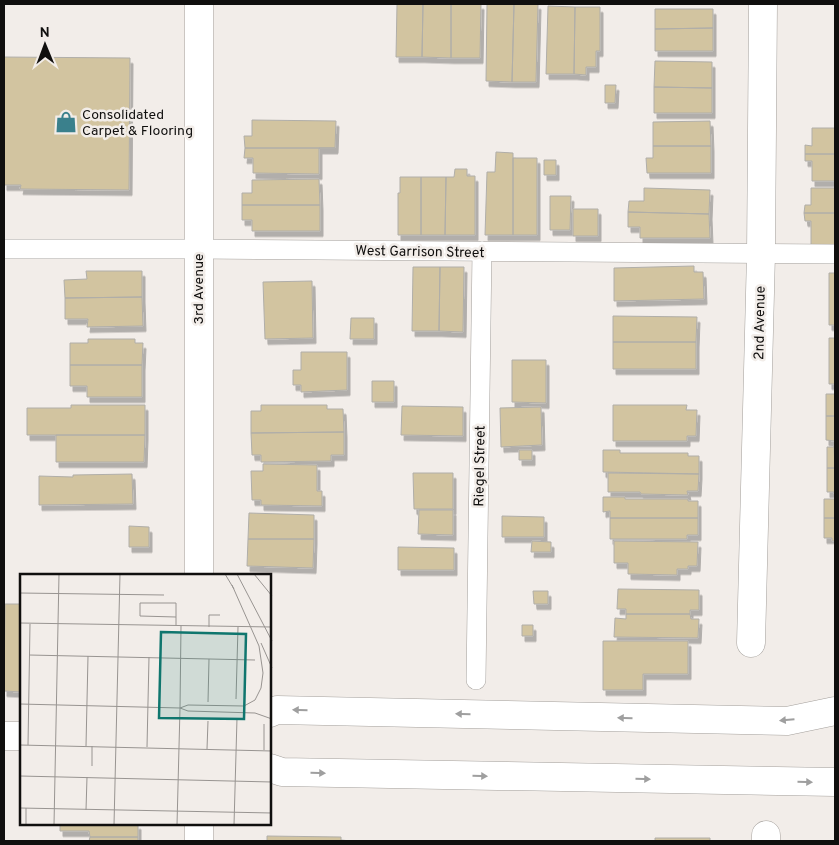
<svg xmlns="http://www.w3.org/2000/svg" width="839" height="845" viewBox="0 0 839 845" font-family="Overpass,sans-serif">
	<defs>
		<filter id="shadow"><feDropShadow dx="3" dy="5.5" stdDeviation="0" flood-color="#0004"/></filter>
	</defs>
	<rect width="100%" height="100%" fill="#f2ede9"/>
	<path fill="#d2c4a0" stroke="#b0aea9" filter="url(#shadow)" d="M397 4H423L422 57H396Z
		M423 4H451V58L422 57Z
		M451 4H481L480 58H451Z
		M487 4H514L512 82 486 81Z
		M514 4H538L536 82H512Z
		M548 6 575 7 574 74H546Z
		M575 7H600V51H596V67H586V75L574 74Z
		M655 9H713V28L655 29Z
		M713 28V51H655V29Z
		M4 57 130 58 129 190 20 189 21 185H4Z
		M655 61 712 62V88L654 87Z
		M605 85H616L615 103H605Z
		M654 87 712 88V113H654Z
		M252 120 336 121 335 148H245L244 136H252Z
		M710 121 711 146H653V122Z
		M812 128H835V154H805V145L812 146Z
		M653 146H711V173H647L646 158H653Z
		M245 148H335H319V174L253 173V158H244Z
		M496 152 513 153V235H485L487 172H495Z
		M805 154H835V181H812V161H805Z
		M513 158H537V235H513Z
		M544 160H556V175H544Z
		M455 169H467V176H475V235H445L446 177H454Z
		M400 177H421V235H398V193H400Z
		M421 177H446L445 235H421Z
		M319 179 320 205H242V193H252V180Z
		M644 188 710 190 709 214 628 212 629 201H644Z
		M811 188H835V213H804L805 205H811Z
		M550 196H571L570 230H550Z
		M242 205H320V231H252V220H242Z
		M573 209H598V236H573Z
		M628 212 709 214 710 238H640V227H628Z
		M804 213H835V245H811V221H805Z
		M694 266V272H703L704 299 614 301V268Z
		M413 267H440L439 331H412Z
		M440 267H464L463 332 439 331Z
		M86 271H142V297L65 298 64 280 87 279Z
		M829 273H835V325H829Z
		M312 281 313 338 265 339 263 282Z
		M142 297 143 326 87 327 88 319H65V298Z
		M613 316 697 317 696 342H613Z
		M351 318H374V339H350Z
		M829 338H835V384H829Z
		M88 339H135V343H143L142 365H70V343H88Z
		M613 342H696V369H613Z
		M301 352H347V390L301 392V385H293V370H301Z
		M512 360H546V403L512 402Z
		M70 365H142V397H87V386H70Z
		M372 381H394V402H372Z
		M826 394H835V416H826Z
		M71 405H145V435H27V408H71Z
		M261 405H327V409H343L344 432 251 433V411H261Z
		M613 405H687L686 410H697L696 436H687V441H613Z
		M402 406 463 407V436L401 435Z
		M541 407 542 445 501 447 500 408Z
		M826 416H835V441L826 440Z
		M344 432V455H331V461L261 462V455H252L251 433Z
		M56 435H145L144 462H56Z
		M834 445 835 468H827V447H834Z
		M519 450H532V460H519Z
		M603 450H620V453H688V456H699V474L603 472Z
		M263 464 317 465V491H322V506L261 505V500H252L251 471H263Z
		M827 468H835V494H834V492H827Z
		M413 473H453V509H414Z
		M608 473 699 474 698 491H687L688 495 641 494 640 492H608Z
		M132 474 133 504 39 505V476L73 477V475Z
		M603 497H625V499H688V501H698V518H610V511L603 512Z
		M824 499H835V518H824Z
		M419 510H453V535L418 534Z
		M249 513 314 515V539H248Z
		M502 516 544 517V537H502Z
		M610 518H698V535H687V539H610Z
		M824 518H835V541H832V538H824Z
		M129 526 149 527V547H129Z
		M248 539H314L313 568 247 566Z
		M532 541 551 542V552H531Z
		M614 541 698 542 697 566H688V569H677V575L628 574V563H614Z
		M398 547 454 548V570H398Z
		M618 589 699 590V610H690V614H626V609H617Z
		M533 591H548V604H534Z
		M5 604H21V692L4 691Z
		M626 614H690L691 619H699L698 638 614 637 615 618 626 619Z
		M522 625H533V636H522Z
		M603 641H688V674H643V690H603Z
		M60 824H138V837H90L89 831H60Z
		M267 836 341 837V840L351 841H258H267Z
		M90 837H138V841H89Z
		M655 838H710V841H655Z"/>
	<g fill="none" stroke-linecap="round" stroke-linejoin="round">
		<g stroke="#a4a09c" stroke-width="20">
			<path id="service" d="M4 249H198L835 254
				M476 680 482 251"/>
		</g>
		<g stroke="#a4a09c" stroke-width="29">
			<path id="minor" d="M751 643 761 254 763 4
				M4 736H21
				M199 841V824
				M766 841V835"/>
		</g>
		<g stroke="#a4a09c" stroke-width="29">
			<path id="secondary" d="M199 4V575"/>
		</g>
		<g stroke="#a4a09c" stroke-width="29">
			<path id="motorway" d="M270 713 277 710 787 721 835 711
				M270 768 282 772 835 782"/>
		</g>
		<use href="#service" stroke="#fff" stroke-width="19"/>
		<use href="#minor" stroke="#fff" stroke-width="28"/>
		<use href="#secondary" stroke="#fff" stroke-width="28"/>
		<use href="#motorway" stroke="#fff" stroke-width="28"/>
	</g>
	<defs><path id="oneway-solid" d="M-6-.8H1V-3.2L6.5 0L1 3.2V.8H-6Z" transform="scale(1.25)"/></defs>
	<g fill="#9f9f9f">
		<use href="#oneway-solid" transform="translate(300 710) rotate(-179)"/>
		<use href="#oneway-solid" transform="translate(463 714) rotate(-179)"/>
		<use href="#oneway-solid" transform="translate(625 718) rotate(-179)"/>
		<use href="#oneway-solid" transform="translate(787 720) rotate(175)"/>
		<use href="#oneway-solid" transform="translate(318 773) rotate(1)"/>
		<use href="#oneway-solid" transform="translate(480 776) rotate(1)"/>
		<use href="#oneway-solid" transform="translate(643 779) rotate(1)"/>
		<use href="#oneway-solid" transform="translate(805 782) rotate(1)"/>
	</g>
	<defs>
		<g id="shop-bare" transform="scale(1.725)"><path d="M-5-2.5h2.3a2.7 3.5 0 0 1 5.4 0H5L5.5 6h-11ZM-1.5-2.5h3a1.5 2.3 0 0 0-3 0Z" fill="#3a808c" stroke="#f2ede9" stroke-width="2.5" paint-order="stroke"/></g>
	</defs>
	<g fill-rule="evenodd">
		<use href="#shop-bare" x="66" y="122"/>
	</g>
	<g text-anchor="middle" stroke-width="5" stroke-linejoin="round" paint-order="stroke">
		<g font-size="14" fill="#100f0e" stroke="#f2ede9" text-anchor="start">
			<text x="82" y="119">Consolidated<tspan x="82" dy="16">Carpet &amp; Flooring</tspan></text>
		</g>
		<g font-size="14" fill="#100f0e" stroke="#f2ede9">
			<text transform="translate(420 251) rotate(1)" y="5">West Garrison Street</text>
			<text transform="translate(198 289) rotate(-90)" y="5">3rd Avenue</text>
			<text transform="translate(759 323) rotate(-89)" y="5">2nd Avenue</text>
			<text transform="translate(479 466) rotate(-89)" y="5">Riegel Street</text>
		</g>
	</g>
	<g transform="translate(20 574)">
		<rect width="251" height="251" fill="#f2ede9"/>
		<path fill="none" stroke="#989491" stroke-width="1" d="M205 0 214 15M217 0 252 67M234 0 252 22M0 19 144 21M156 43 120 42V29H156V52M0 49 252 53M189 53V41H200M241 69 252 94M9 81 235 86M216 125 218 53M188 128 189 85M0 130 160 134 157 251M160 134 161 52M160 134 168 131 224 132 235 126 241 114 243 99 239 72 212 11M160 134 168 137 235 139 252 145M0 171 252 177M8 171 10 50M66 172 68 82M72 172V192M127 173 129 83M187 175 188 147M244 176V150M0 202 252 208M0 234 252 239M66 236 67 203M6 251V234M34 251 39 0M94 251 100 0M214 251 217 144"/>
		<path fill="#0f766e" fill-opacity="0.15" stroke="#0f766e" stroke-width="2.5" d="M141 58 226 60 224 145 139 144Z"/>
		<rect width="251" height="251" fill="none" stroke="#100f0e" stroke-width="2.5"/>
	</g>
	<rect width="839" height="845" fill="none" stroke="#100f0e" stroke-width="10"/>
	<g transform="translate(45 45) rotate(359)" stroke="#f2ede9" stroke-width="4" paint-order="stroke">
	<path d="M0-4L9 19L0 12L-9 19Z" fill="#100f0e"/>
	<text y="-8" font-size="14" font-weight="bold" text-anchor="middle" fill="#100f0e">N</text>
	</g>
</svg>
